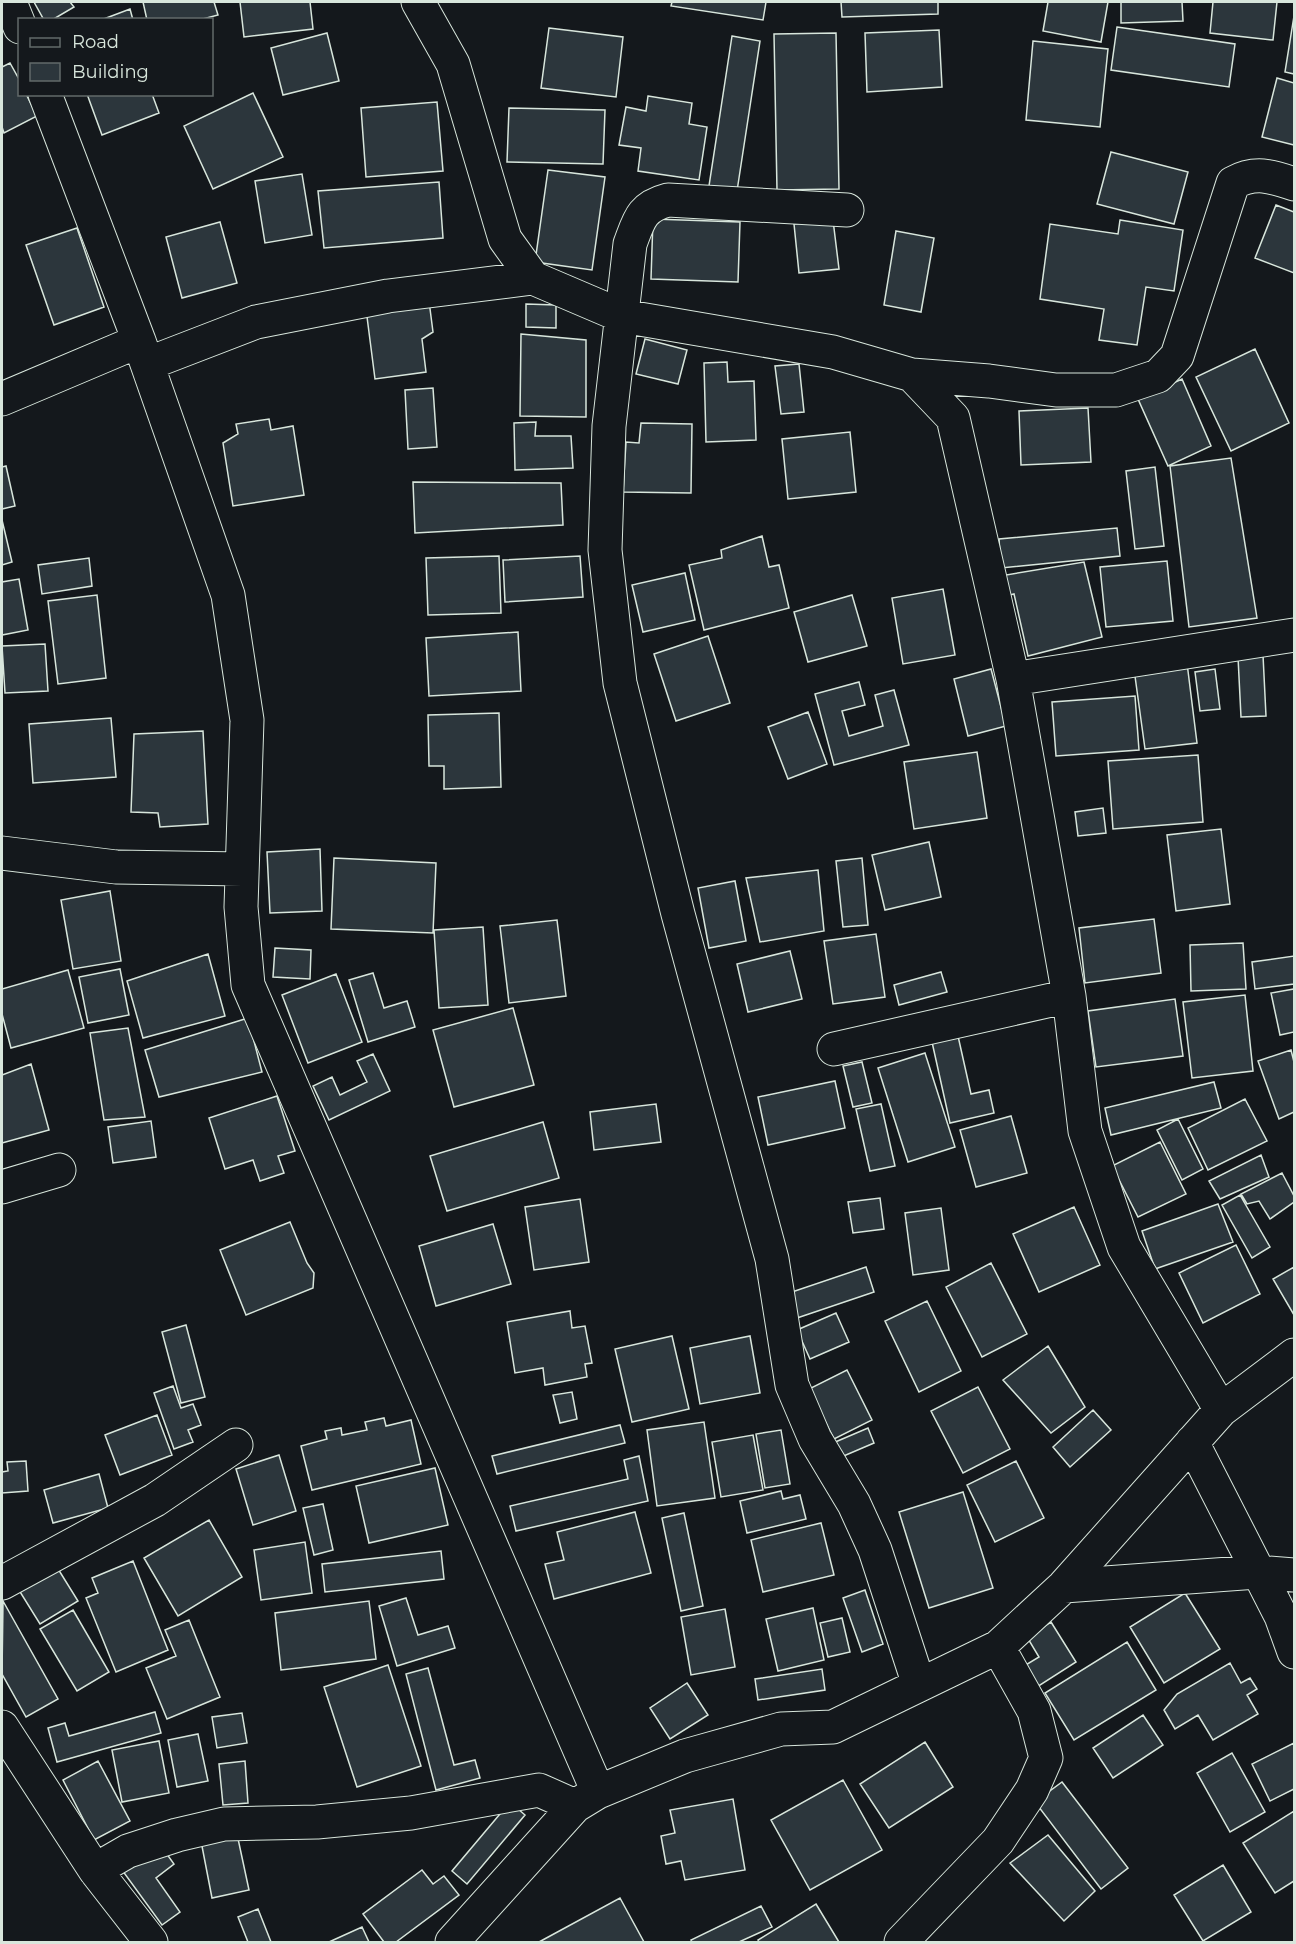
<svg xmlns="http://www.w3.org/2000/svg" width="1296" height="1944" viewBox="0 0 1296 1944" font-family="Montserrat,sans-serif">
	<rect width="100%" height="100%" fill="#14181c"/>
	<path fill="#2c363c" stroke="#d8e6dc" stroke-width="1.5" d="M34 2H70L74 7 52 20H44Z
		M143 2H214L218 15 199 20H147Z
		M240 2H310L313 29 244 37Z
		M672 2H766L763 20 671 6Z
		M841 2H938V14L842 17Z
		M1048 2H1108L1101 42 1043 31Z
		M1121 2H1182L1183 21 1121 23Z
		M1213 2H1277L1273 40 1210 33Z
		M130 9 133 20H101Z
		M1294 16V74L1285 72Z
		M1117 27 1235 44 1229 87 1111 70Z
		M549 28 623 37 616 97 541 88Z
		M939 30 942 87 867 92 865 33Z
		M327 33 339 81 283 95 271 48Z
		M836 33 839 189 777 190 774 34Z
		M732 36 760 41 737 191 709 186Z
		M1033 41 1108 49 1100 127 1026 120Z
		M10 63 20 81V94H26L37 116 4 133 2 127V67Z
		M1277 78 1294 83V145L1262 137Z
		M253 93 283 157 213 189 184 126Z
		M87 94H152L159 113 102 135Z
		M648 96 692 103 689 124 707 127 699 180 638 171 641 148 619 145 626 107 646 111Z
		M437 102 443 171 366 177 361 108Z
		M509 108 605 110 603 164 507 162Z
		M1111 152 1188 172 1174 224 1097 204Z
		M548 170 605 177 592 270 535 262Z
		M302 174 312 235 265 243 255 181Z
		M439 182 443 238 324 248 318 191Z
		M1276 205 1294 212V273L1255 258Z
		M653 219 740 222 738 282 651 279Z
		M833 220 839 269 799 273 794 224Z
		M1120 220 1183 230 1174 291 1146 287 1137 345 1099 340 1104 309 1040 299 1050 224 1118 234Z
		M220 222 237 283 182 298 166 237Z
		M77 228 104 307 54 325 26 245Z
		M896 231 934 238 921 312 884 305Z
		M429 301 433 332 422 339 426 372 375 379 366 309Z
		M526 304 556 305V328L526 327Z
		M521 334 586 340V417L520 416Z
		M645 339 687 350 678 384 636 374Z
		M1255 349 1289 423 1231 451 1196 377Z
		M727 362 728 382 754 381 756 440 706 442 704 363Z
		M799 364 804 412 781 414 775 366Z
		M1182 379 1211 446 1168 466 1138 399Z
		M433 388 437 447 408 449 405 390Z
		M1088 408 1091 462 1021 465 1019 411Z
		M269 419 271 430 293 426 304 495 233 506 223 443 238 434 236 424Z
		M536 422 535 436H571L573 468 515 470 514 423Z
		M641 423 692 424 691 493 623 492 626 442 639 443Z
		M850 432 856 492 788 499 782 439Z
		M1231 458 1257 618 1189 627 1170 466Z
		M6 466 15 506 2 509V467Z
		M1155 467 1164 546 1135 549 1126 471Z
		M413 482 561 483 563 525 415 533Z
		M2 520 12 562 2 565Z
		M1117 528 1120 556 1001 568 999 539Z
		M762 536 769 567 779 565 789 608 704 630 689 565 722 558 721 550Z
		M499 556 501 613 428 615 426 558Z
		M580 556 583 597 505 602 503 560Z
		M89 558 92 586 42 594 38 565Z
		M1167 561 1173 621 1106 627 1100 567Z
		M1084 562 1102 637 1028 656 1014 594 1005 596 1000 576Z
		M685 573 695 620 643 632 632 585Z
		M19 579 28 630 2 635V582Z
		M943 589 955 655 903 664 892 598Z
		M97 595 106 678 58 684 48 601Z
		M852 595 867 646 808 662 794 612Z
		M518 632 521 691 429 696 426 638Z
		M708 636 730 703 676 721 654 654Z
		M45 644 48 691 5 693 2 646Z
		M1263 655 1266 716 1241 717 1238 657Z
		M1187 663 1197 743 1145 749 1134 669Z
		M991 669 1006 726 968 736 954 679Z
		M1215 669 1220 709 1200 711 1195 672Z
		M859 682 865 705 842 711 849 736 883 726 875 695 894 690 909 745 834 765 815 694Z
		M1135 696 1139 750 1056 756 1052 702Z
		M808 712 827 764 788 779 768 727Z
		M499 713 501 787 444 789V766H429L428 715Z
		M111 718 116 777 33 783 29 724Z
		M203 731 208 824 160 827 158 813 131 812 134 734Z
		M977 752 987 818 914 829 904 762Z
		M1198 755 1203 822 1113 829 1108 761Z
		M1103 808 1106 833 1078 836 1075 812Z
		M1221 829 1230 904 1176 911 1167 835Z
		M929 842 941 897 885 910 872 855Z
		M320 849 322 911 270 913 267 852Z
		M334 858 436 863 433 933 331 929Z
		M862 858 868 925 843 927 836 861Z
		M818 870 824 931 760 942 746 878Z
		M735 881 746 941 709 948 698 888Z
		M110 891 121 961 73 969 61 900Z
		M1154 919 1161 973 1085 983 1079 928Z
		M557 920 566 996 509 1003 500 926Z
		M483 927 488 1005 439 1008 434 930Z
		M876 934 885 997 833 1004 824 941Z
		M1243 943 1246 989 1191 991 1190 945Z
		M275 948 311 950 310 979 273 977Z
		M790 951 802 999 748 1012 737 964Z
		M208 954 225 1016 143 1038 127 981Z
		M1294 956V984L1255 989 1252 962Z
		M120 969 129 1015 88 1023 79 977Z
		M68 970 84 1028 11 1048 2 1014V989Z
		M941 972 947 992 899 1005 894 985Z
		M373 973 384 1008 407 1001 415 1027 368 1042 349 980Z
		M336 974 362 1042 308 1063 282 995Z
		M1294 989V1032L1280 1035 1271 993Z
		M1245 995 1253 1071 1192 1078 1183 1002Z
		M1175 999 1183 1056 1096 1067 1088 1011Z
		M513 1008 534 1085 454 1107 433 1030Z
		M248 1018 262 1072 159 1097 145 1050Z
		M128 1028 145 1117 104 1120 90 1033Z
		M958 1036 971 1094 989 1090 994 1113 950 1123 932 1042Z
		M1291 1050 1294 1062V1112L1279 1119 1258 1061Z
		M925 1053 955 1147 908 1162 878 1068Z
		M373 1054 390 1091 329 1120 313 1086 332 1077 340 1095 367 1082 357 1061Z
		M862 1062 872 1103 853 1107 843 1066Z
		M31 1064 49 1130 2 1143V1075Z
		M835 1081 845 1128 768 1145 758 1097Z
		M1214 1082 1221 1108 1111 1135 1105 1108Z
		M277 1096 295 1151 278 1156 284 1173 260 1181 253 1160 225 1169 209 1118Z
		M1245 1099 1267 1141 1208 1170 1188 1128Z
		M656 1104 661 1142 594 1150 590 1112Z
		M881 1104 895 1166 870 1171 856 1109Z
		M1011 1116 1027 1173 976 1187 960 1130Z
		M1178 1119 1203 1169 1182 1180 1157 1130Z
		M151 1121 156 1157 113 1163 108 1127Z
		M543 1122 559 1178 447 1211 430 1156Z
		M1160 1142 1186 1194 1138 1217 1112 1166Z
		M1261 1155 1269 1177 1220 1199 1209 1181Z
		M1282 1173 1294 1196V1202L1270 1219 1259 1201 1247 1204 1241 1194Z
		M1240 1195 1270 1247 1252 1258 1222 1205Z
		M880 1198 884 1229 853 1233 848 1202Z
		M580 1199 589 1262 534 1270 525 1207Z
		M1218 1204 1233 1242 1155 1269 1142 1231Z
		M1074 1207 1100 1265 1039 1292 1013 1234Z
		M941 1208 949 1270 913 1275 905 1213Z
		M290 1222 307 1263 314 1273 313 1288 246 1315 220 1250Z
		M493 1224 511 1284 436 1306 419 1246Z
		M1236 1245 1260 1294 1203 1323 1179 1273Z
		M991 1263 1027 1334 982 1357 946 1287Z
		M866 1267 874 1292 797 1318 789 1293Z
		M1294 1267V1315L1273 1279Z
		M927 1301 961 1371 919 1392 885 1321Z
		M570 1311 572 1328 585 1326 592 1363 585 1364 587 1377 545 1385 543 1368 515 1373 507 1322Z
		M836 1313 849 1342 810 1359 797 1330Z
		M186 1325 205 1397 181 1403 162 1332Z
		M672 1336 689 1409 632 1422 615 1349Z
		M750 1336 760 1393 700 1404 690 1348Z
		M1048 1346 1085 1407 1051 1433 1003 1380Z
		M847 1370 872 1420 834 1439 809 1389Z
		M173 1386 181 1408 193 1404 201 1425 188 1430 193 1442 174 1449 154 1393Z
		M978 1387 1010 1449 963 1473 931 1411Z
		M572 1392 577 1419 560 1423 553 1395Z
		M1093 1410 1111 1430 1070 1467 1053 1447Z
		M157 1415 172 1455 120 1475 105 1435Z
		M384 1418 386 1426 411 1420 421 1464 312 1490 301 1446 327 1439 325 1431 341 1428 342 1435 367 1430 365 1422Z
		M704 1422 715 1498 657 1506 647 1430Z
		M620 1425 625 1443 497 1474 492 1456Z
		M868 1428 874 1443 839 1458 833 1443Z
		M781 1430 790 1484 765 1488 756 1434Z
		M753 1435 763 1490 721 1497 712 1442Z
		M279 1455 296 1511 253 1525 236 1469Z
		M639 1456 648 1501 516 1531 510 1506 628 1479 624 1460Z
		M26 1461 28 1491 2 1493V1472L8 1471 7 1462Z
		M1016 1461 1044 1518 995 1542 967 1485Z
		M435 1468 448 1525 369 1543 356 1486Z
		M99 1474 108 1508 53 1523 44 1490Z
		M781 1491 783 1499 800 1495 806 1519 747 1533 740 1501Z
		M963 1492 993 1588 929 1608 899 1512Z
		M323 1504 333 1550 314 1555 303 1508Z
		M635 1512 651 1573 554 1599 545 1564 564 1560 557 1532Z
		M684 1513 703 1606 681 1611 662 1518Z
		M209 1520 242 1577 178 1616 144 1558Z
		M821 1523 834 1575 763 1592 751 1540Z
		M305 1542 312 1593 261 1600 254 1550Z
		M441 1551 444 1579 325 1592 322 1564Z
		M133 1561 168 1650 116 1672 86 1598 98 1593 92 1578Z
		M55 1564 78 1601 40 1624 17 1587Z
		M865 1590 883 1644 862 1652 843 1598Z
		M1185 1593 1220 1649 1164 1683 1130 1627Z
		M406 1598 418 1635 448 1626 455 1648 397 1666 379 1606Z
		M3 1601 58 1699 26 1717 2 1674Z
		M369 1601 376 1659 281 1670 275 1613Z
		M813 1608 824 1660 778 1671 766 1619Z
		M725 1609 735 1667 691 1675 681 1617Z
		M73 1610 109 1672 77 1691 40 1629Z
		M842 1618 850 1652 828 1657 820 1623Z
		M189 1620 220 1697 167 1719 146 1668 176 1656 165 1630Z
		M1051 1622 1076 1662 1037 1687 1024 1666 1039 1657 1027 1637Z
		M1127 1642 1156 1690 1074 1740 1045 1693Z
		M1230 1663 1241 1683 1250 1678 1257 1689 1247 1695 1258 1714 1213 1740 1198 1715 1175 1729 1164 1710 1177 1694Z
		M388 1665 421 1766 357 1787 324 1687Z
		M428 1668 454 1765 475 1760 480 1778 436 1790 406 1674Z
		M822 1669 825 1690 758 1700 755 1679Z
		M687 1683 708 1715 670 1739 650 1708Z
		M155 1712 161 1733 57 1762 48 1728 65 1723 69 1736Z
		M242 1713 247 1743 217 1748 212 1717Z
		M1143 1715 1163 1745 1113 1778 1093 1748Z
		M198 1734 208 1781 177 1787 168 1740Z
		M159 1741 169 1793 122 1802 112 1750Z
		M925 1742 953 1787 889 1828 860 1784Z
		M1294 1743V1789L1270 1801 1252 1764Z
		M1232 1753 1265 1812 1230 1832 1197 1773Z
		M98 1761 130 1821 94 1840 63 1780Z
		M245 1761 248 1803 223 1805 219 1764Z
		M843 1780 882 1850 810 1890 771 1820Z
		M1062 1782 1128 1868 1101 1889 1035 1802Z
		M733 1799 745 1870 685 1880 681 1861 666 1864 661 1836 675 1833 670 1810Z
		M510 1802 525 1815 467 1884 452 1871Z
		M1294 1811V1881L1275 1893 1243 1843Z
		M237 1834 249 1890 212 1898 201 1841Z
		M1048 1835 1095 1891 1064 1921 1010 1863Z
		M159 1843 174 1864 156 1878 180 1912 162 1925 122 1870Z
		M1223 1865 1251 1912 1203 1941 1174 1895Z
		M422 1870 433 1884 444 1876 459 1895 396 1942H384L363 1914Z
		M620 1898 644 1942H539Z
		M816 1904 839 1942H759L758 1940Z
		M761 1906 772 1927 739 1942H692L691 1940Z
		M258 1909 271 1942H248L238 1917Z
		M362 1927 369 1942H329Z"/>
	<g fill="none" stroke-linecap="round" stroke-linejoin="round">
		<g stroke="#d8e6dc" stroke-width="35">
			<path id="minor" d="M10 2 20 27
				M418 2 453 64 505 239 533 278 622 316 833 352 912 375 953 418 1013 679 1069 996 1085 1131 1124 1247 1221 1410
				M45 94 139 341 228 595 247 720 241 907 248 985 598 1792
				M847 210 668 200C641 207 639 220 630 244L609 426 605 550 620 683 678 914 772 1259 792 1385 815 1439 854 1504 875 1550 919 1685
				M147 364 256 322 388 296 533 278
				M912 375 989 381 1056 390H1116L1158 376 1177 356 1233 183C1255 171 1271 176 1294 184
				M2 399 139 341
				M1013 679 1294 635
				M2 853 116 867 242 869
				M834 1049 1069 996
				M2 1187 59 1170
				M1192 1442 1281 1616 1294 1652
				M2 1583 155 1500 236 1445
				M1064 1586 1257 1572 1294 1575
				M2 1727 95 1870 151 1942
				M95 1870 128 1851 177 1835 224 1824 317 1822 411 1813 539 1790 575 1806
				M452 1942 575 1806 598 1792 685 1756 781 1729 833 1727 998 1647 1064 1586 1221 1410 1294 1355
				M901 1942 998 1841 1032 1790 1046 1758 1034 1711 998 1647"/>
		</g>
		<use href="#minor" stroke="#14181c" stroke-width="33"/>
	</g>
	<rect width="1296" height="1944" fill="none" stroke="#d8e6dc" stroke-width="6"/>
	<rect x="18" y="18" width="195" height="78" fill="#14181c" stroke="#626a69" stroke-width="1.5"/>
	<rect x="30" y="38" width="30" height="9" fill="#14181c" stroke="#626a69" stroke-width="1.5"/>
	<text x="72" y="48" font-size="18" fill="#d8e6dc">Road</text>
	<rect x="30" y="63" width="30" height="18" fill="#2c363c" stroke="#626a69" stroke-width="1.5"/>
	<text x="72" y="78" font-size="18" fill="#d8e6dc">Building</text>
</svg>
